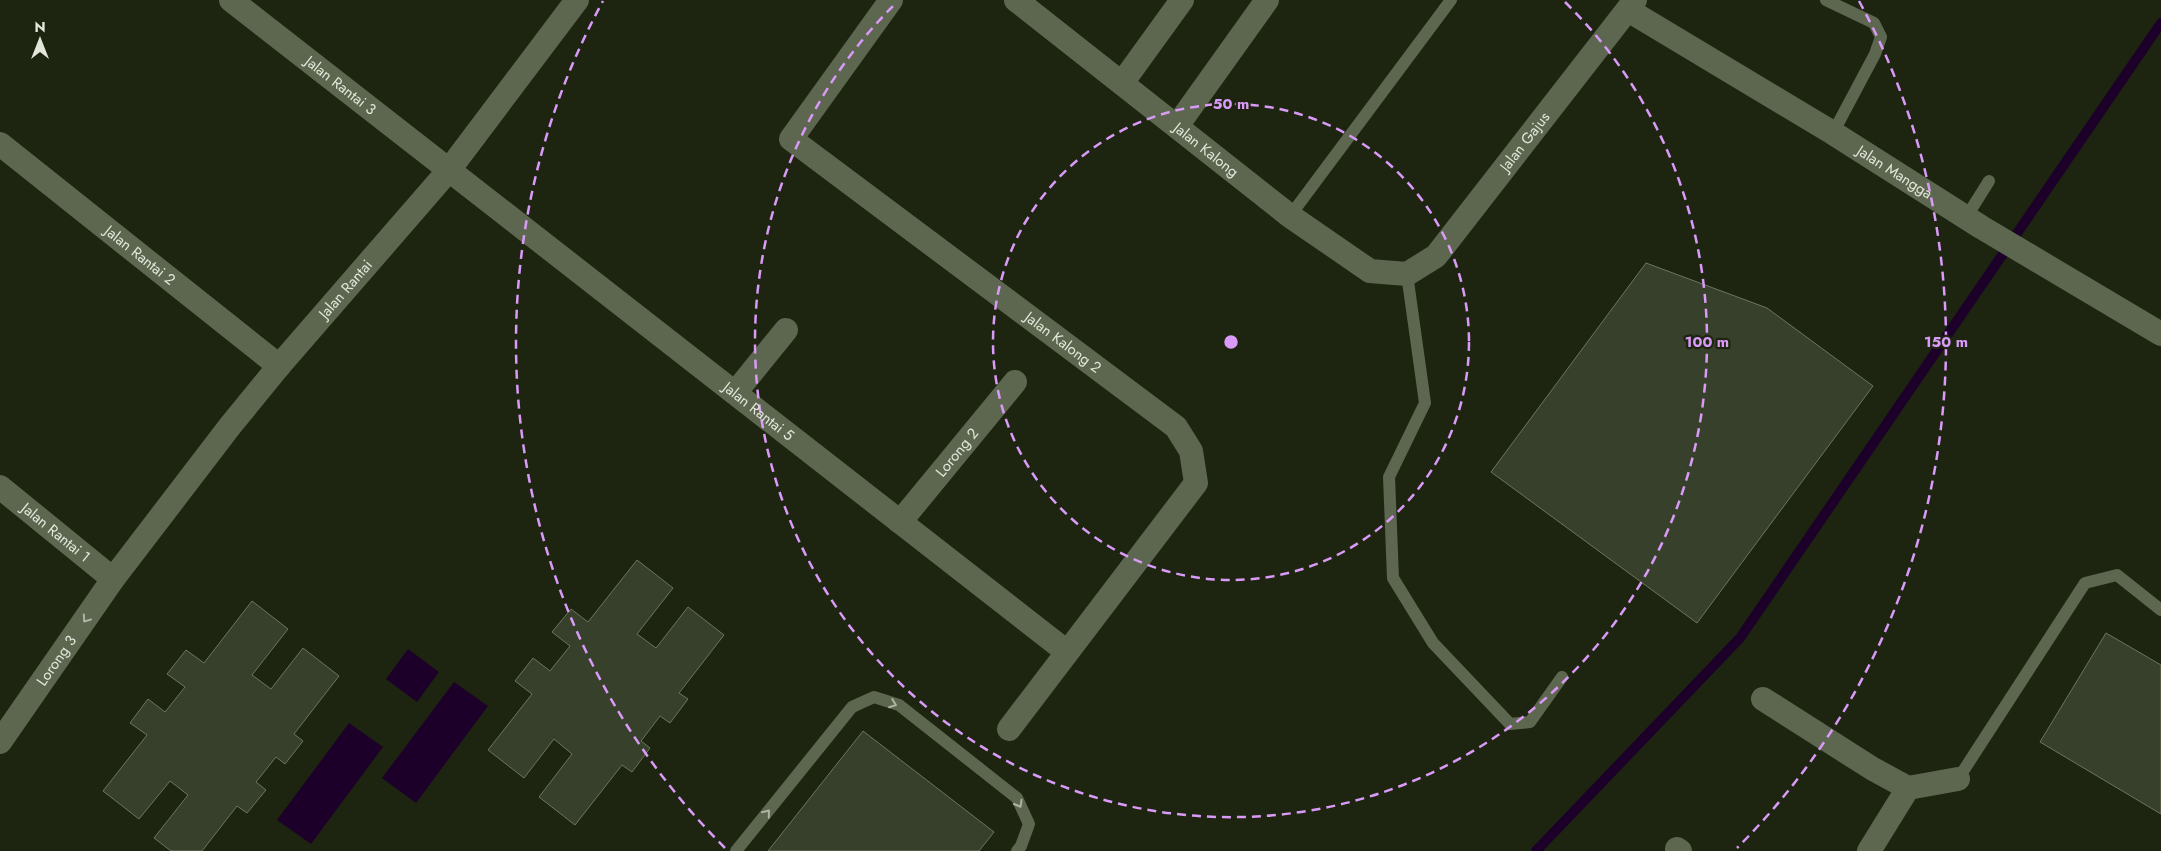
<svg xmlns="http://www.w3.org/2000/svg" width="2161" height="851" viewBox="0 0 2161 851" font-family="Jost,sans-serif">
	<rect width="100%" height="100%" fill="#1d2510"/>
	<path fill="#1c0029" d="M408 649 439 672 417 702 386 679Z
		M454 682 488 706 416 803 382 778Z
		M349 723 383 747 311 844 277 820Z"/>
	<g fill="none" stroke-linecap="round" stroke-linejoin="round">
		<path stroke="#1c0029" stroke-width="10" d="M1536 851 1740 638 2161 23"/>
	</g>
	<path fill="#37402b" stroke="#6c765e" d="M1646 263 1767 308 1873 386 1697 623 1491 472Z
		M637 560 673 588 637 634 656 648 688 607 724 635 679 693 688 699 670 723 660 716 641 741 650 748 632 772 622 765 575 825 539 797 572 754 554 739 524 778 488 750 532 694 515 681 533 658 550 671 570 646 552 632 571 609 588 622Z
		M252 601 288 629 252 675 271 689 303 648 339 676 294 734 303 741 285 764 276 757 256 782 266 790 247 813 237 806 202 851H171L154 838 188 795 170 781 139 819 103 791 147 735 130 723 148 699 165 712 185 687 167 674 186 650 204 663Z
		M2106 633 2161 665V814L2040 742Z
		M863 731 994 832 979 851H768Z"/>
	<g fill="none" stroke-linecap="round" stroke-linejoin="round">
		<path stroke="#5d6750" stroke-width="12" d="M1826 0 1874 23 1881 37 1875 54 1833 133
			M1290 216 1451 0
			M1967 216 1989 181
			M1407 274 1425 403 1389 477 1393 578 1433 643 1510 724 1530 722 1562 677
			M1958 779 2085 583 2117 575 2161 610
			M736 851 852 707 874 697 899 705 1017 798 1029 824 1021 846 1017 851"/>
		<g stroke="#5d6750" stroke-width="24">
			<path id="s1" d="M231 0 1067 652"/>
			<path id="s2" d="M891 0 791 139 1176 427 1191 451 1196 483 1009 729"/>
			<path id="s3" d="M1016 0 1290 216 1370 271 1407 274 1436 256 1635 0"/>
			<path id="s4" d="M1628 10 1833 133 1981 227 2161 334"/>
			<path d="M1122 83 1182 0"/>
			<path d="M1177 126 1267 0"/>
			<path id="s5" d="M0 144 279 366"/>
			<path d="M735 393 786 330"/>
			<path id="s6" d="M0 487 113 579"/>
			<path id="s7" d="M900 522 1015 382"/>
			<path d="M1763 699 1873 769 1908 788"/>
			<path id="s8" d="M0 742 113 579 230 426 279 366 449 170 577 0"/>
			<path d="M1677 849 1680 851"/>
			<path d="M1869 851 1908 788 1958 779"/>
		</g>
	</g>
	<defs><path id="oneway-chevron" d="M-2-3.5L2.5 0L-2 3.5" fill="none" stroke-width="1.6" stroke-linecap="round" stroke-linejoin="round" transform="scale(1.25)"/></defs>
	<g stroke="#adb4a3">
		<use href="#oneway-chevron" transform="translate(86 619) rotate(125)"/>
		<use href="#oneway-chevron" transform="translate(893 704) rotate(21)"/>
		<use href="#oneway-chevron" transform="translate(1019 804) rotate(60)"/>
		<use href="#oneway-chevron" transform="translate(767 813) rotate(-51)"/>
	</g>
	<g fill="none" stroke="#da9af7" stroke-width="2.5" stroke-dasharray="9 6">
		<circle cx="1231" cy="342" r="238"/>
		<path d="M1565 2A476 476 0 1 1 897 2"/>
		<path d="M725 848A715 715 0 0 1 603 1M1859 1A715 715 0 0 1 1737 848"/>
	</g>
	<g text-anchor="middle" stroke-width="4.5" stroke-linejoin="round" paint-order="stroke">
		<g font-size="15" fill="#e2e7da" stroke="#1d2510">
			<text dy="5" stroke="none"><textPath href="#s1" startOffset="139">Jalan Rantai 3</textPath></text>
			<text dy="5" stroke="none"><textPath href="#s3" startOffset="662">Jalan Gajus</textPath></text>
			<text dy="5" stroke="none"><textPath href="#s3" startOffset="242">Jalan Kalong</textPath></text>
			<text dy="5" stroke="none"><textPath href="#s4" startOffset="312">Jalan Mangga</textPath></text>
			<text dy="5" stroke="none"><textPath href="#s5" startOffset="179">Jalan Rantai 2</textPath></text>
			<text dy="5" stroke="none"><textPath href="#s8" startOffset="570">Jalan Rantai</textPath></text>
			<text dy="5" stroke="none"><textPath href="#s2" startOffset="511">Jalan Kalong 2</textPath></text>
			<text dy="5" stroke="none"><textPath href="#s1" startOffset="669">Jalan Rantai 5</textPath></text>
			<text dy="5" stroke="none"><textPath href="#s7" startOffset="90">Lorong 2</textPath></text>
			<text dy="5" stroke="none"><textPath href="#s6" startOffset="72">Jalan Rantai 1</textPath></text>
			<text dy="5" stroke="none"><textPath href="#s8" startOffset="99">Lorong 3</textPath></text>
		</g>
	</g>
	<circle cx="1231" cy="342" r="8" fill="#da9af7" stroke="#1d2510" stroke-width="2.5"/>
	<g font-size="15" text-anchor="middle" font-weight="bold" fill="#da9af7" stroke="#1d2510" stroke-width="4.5" stroke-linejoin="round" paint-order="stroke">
		<text x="1231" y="109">50 m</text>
		<text x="1707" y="347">100 m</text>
		<text x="1946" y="347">150 m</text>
	</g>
	<g transform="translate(40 40)" stroke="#1d2510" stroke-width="4" paint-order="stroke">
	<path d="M0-4L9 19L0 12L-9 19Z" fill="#e2e7da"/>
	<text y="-8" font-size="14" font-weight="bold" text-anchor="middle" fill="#e2e7da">N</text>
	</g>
</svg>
